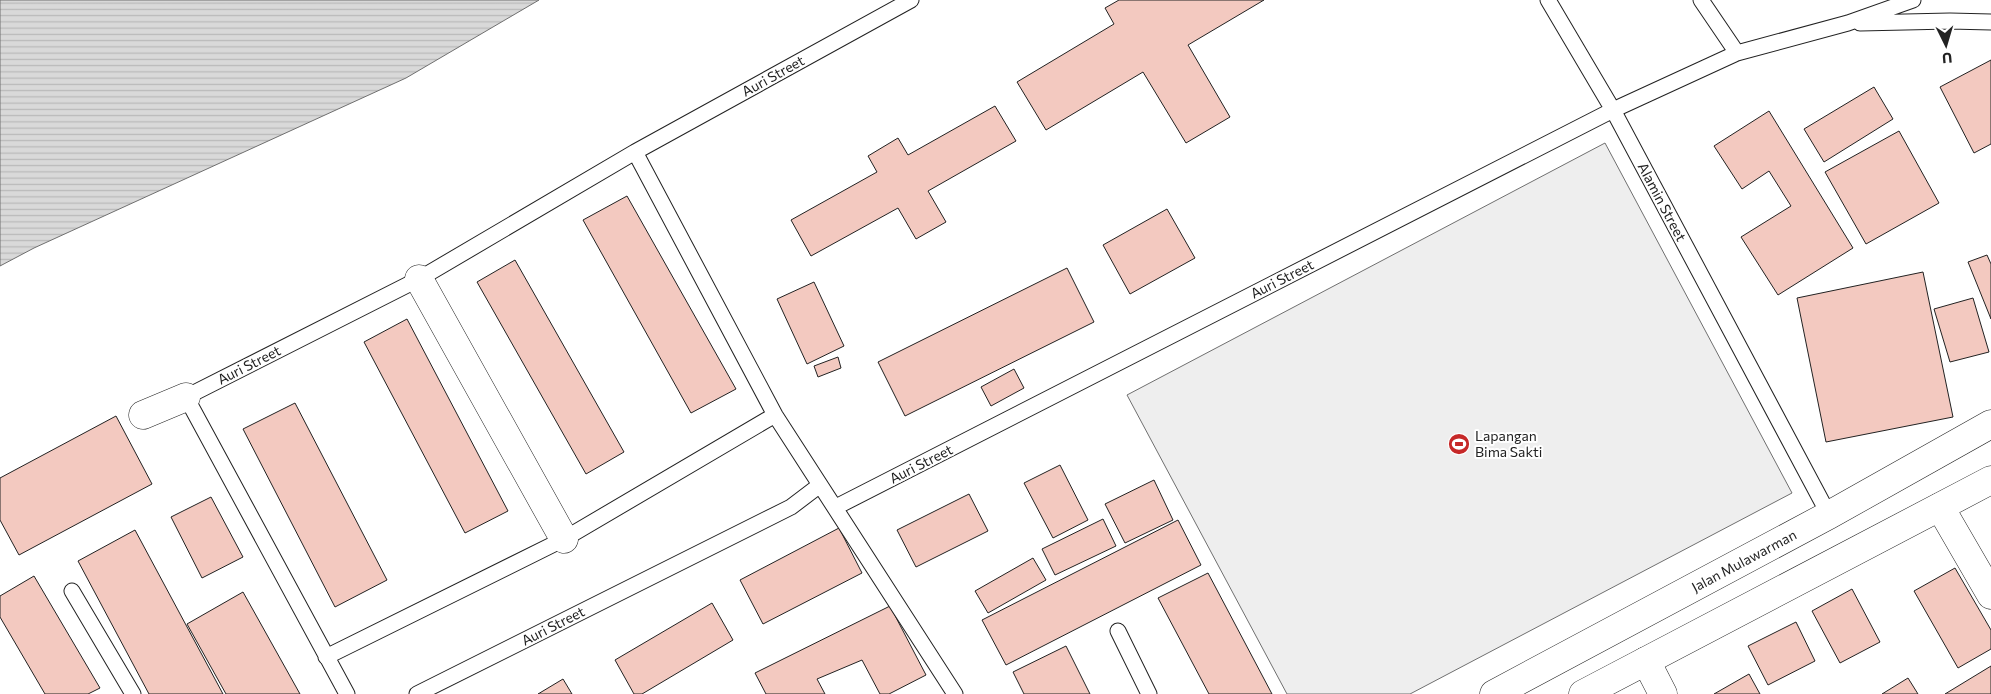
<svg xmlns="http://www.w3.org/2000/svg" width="1991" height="694" viewBox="0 0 1991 694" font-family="Commissioner,sans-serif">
	<defs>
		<pattern id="water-rules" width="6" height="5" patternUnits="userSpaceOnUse" patternTransform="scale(1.25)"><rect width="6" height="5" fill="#d9d9d9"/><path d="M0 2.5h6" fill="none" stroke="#bababa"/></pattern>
	</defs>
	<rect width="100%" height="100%" fill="#fff"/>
	<path fill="#eee" stroke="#6f6f6f" d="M1605 143 1792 493 1410 694H1287L1127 395Z"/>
	<path fill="url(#water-rules)" stroke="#6f6f6f" d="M0 0H539L406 78 34 248 0 266Z"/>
	<path fill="#f3c9c0" stroke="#222" d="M1119 0H1264L1188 45 1230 117 1186 143 1143 72 1046 130 1017 82 1114 24 1105 8Z
		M1991 60V144L1974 153 1940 87Z
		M1874 87 1893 119 1824 162 1804 129Z
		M995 106 1016 141 928 191 946 222 916 239 898 208 811 256 791 220 877 172 868 156 898 138 908 155Z
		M1769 111 1853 248 1778 295 1741 237 1791 206 1769 171 1742 189 1714 146Z
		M1899 131 1939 203 1866 244 1825 172Z
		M627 196 736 389 691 413 583 220Z
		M1167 209 1195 258 1130 294 1103 245Z
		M1987 255 1991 264V319L1968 262Z
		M515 260 624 452 586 474 477 282Z
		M1067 268 1094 322 905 416 878 362Z
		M1923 272 1953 417 1826 442 1797 298Z
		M814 282 844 346 807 364 777 299Z
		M1973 298 1989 352 1950 362 1934 309Z
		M407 319 508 511 465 533 364 342Z
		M838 357 841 368 818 377 814 366Z
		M1014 369 1024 388 991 406 981 387Z
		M295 403 387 580 335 607 243 429Z
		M116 416 152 484 19 555 0 520V478Z
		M1060 465 1088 520 1053 538 1024 483Z
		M1154 480 1173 520 1125 543 1105 504Z
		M969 494 988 531 916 567 897 530Z
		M211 497 243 557 202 578 171 517Z
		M1103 519 1116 546 1055 575 1042 549Z
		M1178 520 1201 565 1006 665 982 620Z
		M839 528 862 573 763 624 740 580Z
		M135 530 223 694H149L78 561Z
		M1033 558 1046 580 988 613 975 591Z
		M1955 568 1991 630V649L1958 668 1914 591Z
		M1208 573 1272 694H1209L1158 598Z
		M34 576 100 688 88 694H45L0 617V596Z
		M1852 589 1880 642 1840 663 1812 611Z
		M243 592 300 694H226L187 624Z
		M712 603 733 640 642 694H634L615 660Z
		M890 606 926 675 889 694H880L862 660 817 679 825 694H766L755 673Z
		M1796 622 1815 661 1768 685 1748 646Z
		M1066 646 1090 694H1024L1013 672Z
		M1991 666V694H1945Z
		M1749 674 1760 694H1714Z
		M1908 678 1918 694H1882Z
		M563 679 572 694H538Z"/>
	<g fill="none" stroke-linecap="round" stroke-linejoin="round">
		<g stroke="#222" stroke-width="17">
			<path id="lane" d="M1548 0 1613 110 1829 515
				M1701 0 1737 53
				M1860 23 1950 21 1991 22
				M635 152 775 415 955 694
				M836 507 1613 110 1737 53 1848 23 1913 0
				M72 591 133 694
				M1118 631 1149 694
				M326 657 564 539 775 415
				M347 694 186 397 419 279 635 152 911 0
				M417 694 791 507 820 485"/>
		</g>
		<g stroke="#222" stroke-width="29">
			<path id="street" d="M419 279 564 539
				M143 415 186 397
				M1940 507 1991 595
				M1646 661 1663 694"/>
		</g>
		<g stroke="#222" stroke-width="29">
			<path id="highway" d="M1494 694 1829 515 1991 424
				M1583 694 1991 480"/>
		</g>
		<use href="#lane" stroke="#fff" stroke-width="15"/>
		<use href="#street" stroke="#fff" stroke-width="28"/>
		<use href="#highway" stroke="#fff" stroke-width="28"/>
	</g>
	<defs>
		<g id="stadium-disc" transform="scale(1.125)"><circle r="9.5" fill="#c62828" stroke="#fff"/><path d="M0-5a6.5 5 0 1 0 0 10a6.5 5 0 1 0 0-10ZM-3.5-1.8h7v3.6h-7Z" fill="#fff"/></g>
	</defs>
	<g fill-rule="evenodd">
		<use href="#stadium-disc" x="1459" y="444"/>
	</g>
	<g text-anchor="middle" stroke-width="4" stroke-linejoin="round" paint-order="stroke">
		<g font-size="14" fill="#222" stroke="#fff">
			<text transform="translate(773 76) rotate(-29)" y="5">Auri Street</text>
			<text transform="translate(1662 202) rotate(62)" y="5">Alamin Street</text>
			<text transform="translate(1282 279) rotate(-27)" y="5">Auri Street</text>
			<text transform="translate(249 365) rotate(-27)" y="5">Auri Street</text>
			<text transform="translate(921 464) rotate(-27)" y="5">Auri Street</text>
			<text transform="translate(1744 561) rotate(-28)" y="5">Jalan Mulawarman</text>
			<text transform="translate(553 626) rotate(-27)" y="5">Auri Street</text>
		</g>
		<g font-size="14" fill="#222" stroke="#fff" text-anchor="start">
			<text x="1475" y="441">Lapangan<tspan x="1475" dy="16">Bima Sakti</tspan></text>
		</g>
	</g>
	<g transform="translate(1946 45) rotate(175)" stroke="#ffffff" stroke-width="4" paint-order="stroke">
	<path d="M0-4L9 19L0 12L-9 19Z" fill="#222222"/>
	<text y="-8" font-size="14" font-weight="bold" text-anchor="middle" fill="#222222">U</text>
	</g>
</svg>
